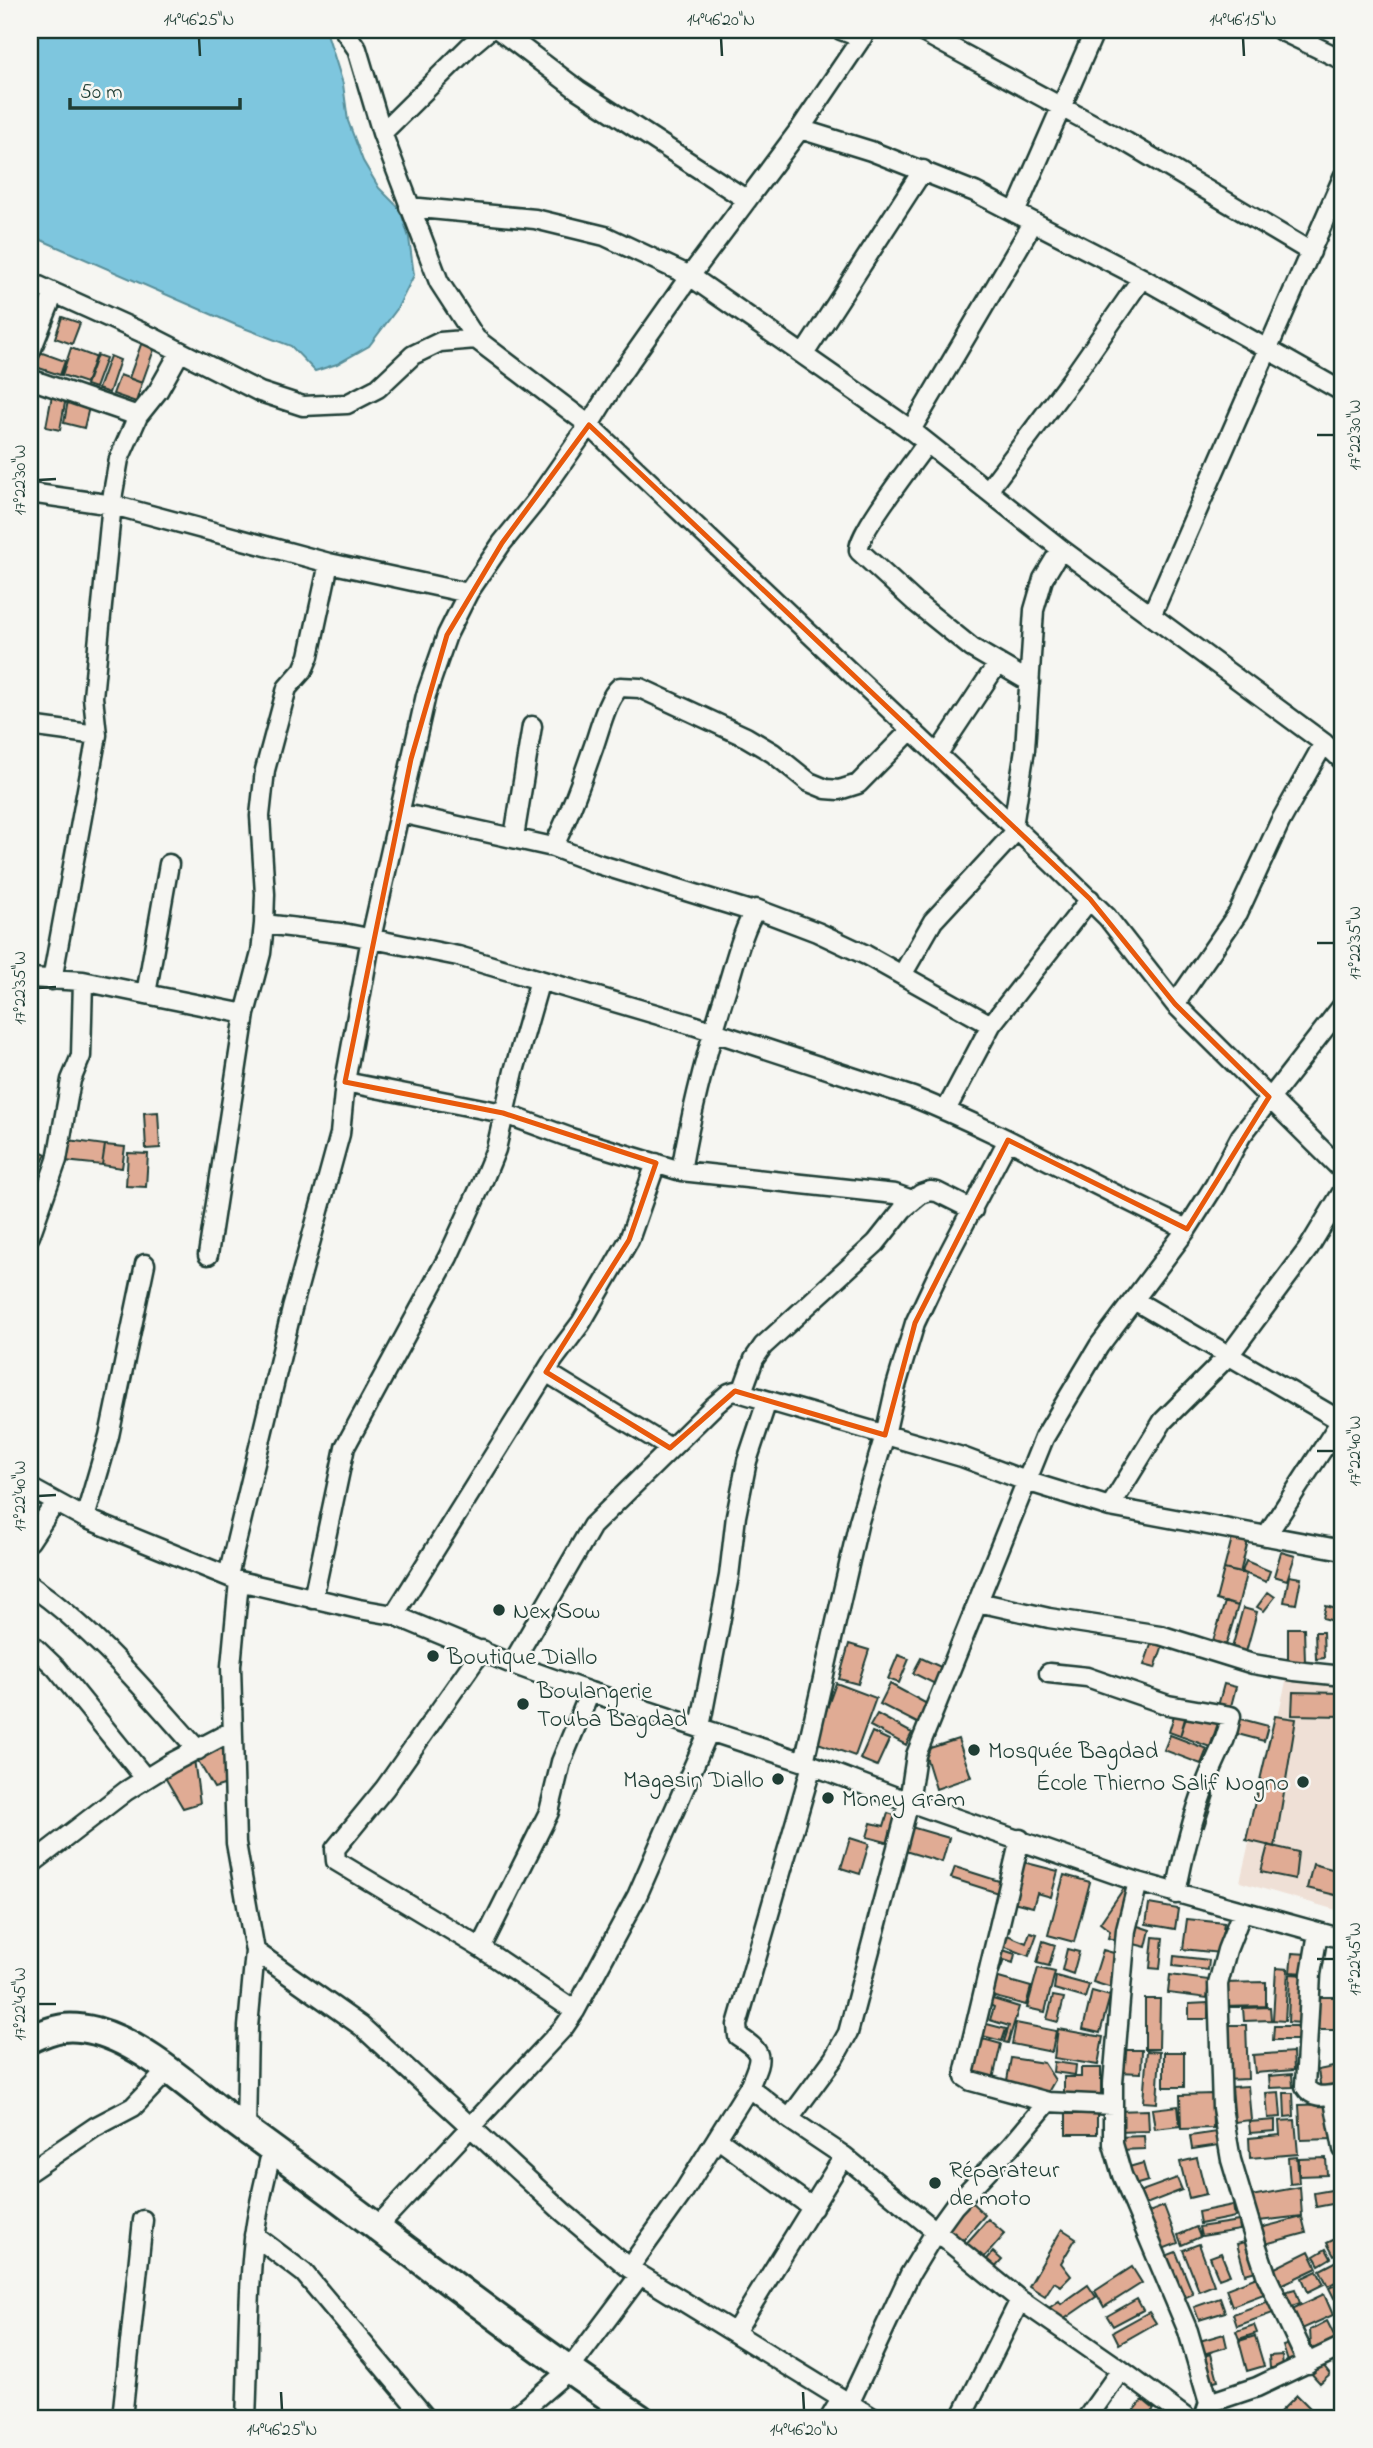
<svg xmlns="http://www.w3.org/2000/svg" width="1373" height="2448" viewBox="0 0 1373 2448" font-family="'Indie Flower',sans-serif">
	<rect width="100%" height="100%" fill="#f6f6f2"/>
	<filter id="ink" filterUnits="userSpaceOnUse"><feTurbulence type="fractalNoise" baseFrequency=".0143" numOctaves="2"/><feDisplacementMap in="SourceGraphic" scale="14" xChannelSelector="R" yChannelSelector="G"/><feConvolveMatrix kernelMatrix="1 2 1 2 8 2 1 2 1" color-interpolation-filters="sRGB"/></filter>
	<g filter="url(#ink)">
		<path fill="#efe0d6" d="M1287 1677 1343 1683V1912L1240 1882Z"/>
		<path fill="#7ec6de" stroke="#588f9a" stroke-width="2" d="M30 30H326L343 84 348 121 363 161 379 188 400 209 409 238 414 275 397 309 369 346 337 364 315 371 291 346 236 325 30 235Z"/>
		<path fill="#e0ab94" stroke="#1f3d34" stroke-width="2" d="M62 317 80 323 72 344 55 338Z
			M143 339 156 344 142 383 129 378Z
			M71 348 95 357 86 383 62 375Z
			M34 350 65 361 60 375 30 365Z
			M97 355 106 358 95 388 86 385Z
			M110 356 120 360 109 393 98 389Z
			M120 375 142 383 136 402 113 394Z
			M53 390 67 392 60 430 46 427Z
			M68 400 90 403 84 428 64 423Z
			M158 1112 160 1148 146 1149 144 1113Z
			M68 1140 105 1145 102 1165 65 1161Z
			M105 1145 125 1147 122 1168 102 1165Z
			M30 1146 46 1154 30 1188Z
			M128 1153 148 1154 146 1187 126 1186Z
			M1232 1538 1248 1541 1240 1573 1224 1569Z
			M1281 1552 1295 1556 1287 1580 1274 1576Z
			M1246 1561 1270 1571 1266 1582 1242 1572Z
			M1224 1569 1246 1574 1238 1606 1216 1600Z
			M1289 1576 1301 1578 1296 1604 1284 1602Z
			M1268 1592 1275 1597 1264 1611 1257 1607Z
			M1225 1602 1238 1606 1225 1648 1212 1644Z
			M1326 1606 1343 1611 1341 1623 1323 1618Z
			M1243 1608 1257 1612 1246 1652 1232 1648Z
			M1288 1628H1304L1305 1662H1288Z
			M1315 1632H1323L1324 1658 1316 1659Z
			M1153 1639 1164 1642 1155 1668 1144 1665Z
			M849 1644 869 1650 858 1684 839 1679Z
			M898 1655 909 1659 899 1683 888 1679Z
			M921 1658 943 1668 935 1684 913 1673Z
			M836 1683 876 1698 855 1756 815 1742Z
			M890 1684 929 1705 919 1724 880 1704Z
			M1224 1684 1236 1687 1230 1710 1218 1706Z
			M1293 1692 1343 1693V1716L1292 1715Z
			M1175 1712 1186 1715 1180 1736 1169 1732Z
			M1188 1712 1218 1723 1210 1747 1180 1736Z
			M877 1714 912 1733 906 1745 870 1726Z
			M1275 1716 1296 1719 1275 1847 1246 1840Z
			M1234 1717 1268 1726 1264 1741 1230 1732Z
			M872 1732 889 1740 877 1766 860 1759Z
			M1170 1735 1207 1749 1201 1764 1164 1750Z
			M958 1739 971 1777 936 1789 924 1750Z
			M224 1740 230 1783 214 1788 194 1754Z
			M194 1759 200 1803 183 1808 163 1774Z
			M1205 1793 1214 1796 1204 1827 1194 1825Z
			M888 1813 897 1816 890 1843 867 1837 871 1823 884 1826Z
			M911 1827 949 1838 942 1862 905 1851Z
			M850 1838 869 1844 860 1874 841 1868Z
			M1268 1845 1298 1852 1295 1879 1261 1872Z
			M1023 1862 1058 1871 1051 1897 1037 1893 1033 1907 1013 1902Z
			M1313 1864 1343 1872V1897L1307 1888Z
			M955 1867 1002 1882 998 1893 951 1878Z
			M1064 1875 1090 1882 1074 1942 1048 1935Z
			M1124 1888 1131 1894 1118 1941 1108 1938 1110 1931 1100 1923Z
			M1149 1904 1178 1909 1175 1929 1146 1924Z
			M1187 1919 1224 1923 1220 1953 1183 1949Z
			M1002 1925 1010 1928 1007 1935 1026 1943 1030 1932 1037 1934 1029 1956 995 1943Z
			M1135 1925 1150 1930 1146 1947 1130 1943Z
			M1153 1937 1163 1938 1160 1969 1150 1968Z
			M1043 1941 1055 1945 1049 1966 1037 1963Z
			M997 1948 1015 1954 1013 1963 1004 1960 999 1973 990 1970Z
			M1067 1949 1079 1952 1073 1974 1062 1970Z
			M1103 1950 1121 1955 1112 1988 1093 1982Z
			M1292 1953 1308 1954 1307 1973 1290 1972Z
			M1174 1956 1209 1960 1208 1970 1173 1966Z
			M1038 1968 1055 1972 1045 2012 1027 2008Z
			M1276 1968 1288 1969 1285 2021 1273 2020Z
			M1290 1974 1305 1975 1302 2023 1288 2022Z
			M988 1975 1031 1987 1026 2005 983 1994Z
			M1170 1975 1209 1980 1207 1998 1168 1993Z
			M1056 1976 1089 1985 1085 1998 1054 1989Z
			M1266 1982V2006L1222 2007V1983Z
			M1092 1991 1110 1996 1100 2033 1083 2029Z
			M983 1996 1019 2007 1008 2043 1004 2042 1009 2026 990 2020 994 2007 990 2005 987 2016 978 2014Z
			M1053 1996 1064 1998 1058 2022 1047 2019Z
			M1319 1997H1335V2030H1318Z
			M1145 1999H1160L1159 2049H1145Z
			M1208 2003V2019H1189V2004Z
			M1270 2007 1271 2020 1244 2021 1243 2008Z
			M979 2022 1006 2029 1002 2041 975 2034Z
			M1016 2023 1056 2031 1052 2052 1012 2044Z
			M1222 2025H1246L1248 2079 1224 2080Z
			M1274 2026H1300V2040H1273Z
			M1058 2029 1103 2037 1098 2065 1054 2058Z
			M983 2039 1001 2044 993 2079 974 2074Z
			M1119 2050H1142L1141 2073 1118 2072Z
			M1147 2051 1160 2052 1157 2103 1143 2102Z
			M1164 2052H1184V2087H1164Z
			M1293 2052 1294 2070 1255 2073 1253 2055Z
			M1011 2058 1044 2063 1055 2080 1047 2094 1006 2086Z
			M1054 2062 1076 2065 1075 2075 1053 2072Z
			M1343 2065V2086L1321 2090 1318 2070Z
			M1081 2068H1101V2102H1064V2077H1081Z
			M1292 2074 1293 2087 1270 2088 1269 2076Z
			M1248 2086 1251 2120 1235 2122 1232 2087Z
			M1279 2092 1281 2117 1268 2118 1266 2093Z
			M1284 2093H1293L1294 2116 1285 2117Z
			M1212 2094 1213 2128 1181 2129 1180 2095Z
			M1330 2104 1332 2139 1301 2140 1299 2105Z
			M1178 2106 1180 2126 1155 2129 1152 2109Z
			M1148 2110 1149 2131 1116 2132 1115 2111Z
			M1066 2114H1097V2134H1066Z
			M1275 2120V2131L1250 2133 1249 2122Z
			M1295 2120 1298 2154 1250 2158 1249 2138 1280 2135 1279 2121Z
			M1217 2132 1219 2145 1192 2149 1190 2136Z
			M1144 2136 1145 2149 1119 2150 1118 2137Z
			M1297 2157 1299 2183 1290 2184 1288 2158Z
			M1197 2158 1206 2194 1189 2198 1180 2162Z
			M1326 2158 1327 2175 1299 2176V2159Z
			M1143 2163 1148 2181 1134 2185 1129 2167Z
			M1177 2178 1182 2190 1141 2206 1136 2193Z
			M1300 2187 1302 2216 1259 2221 1251 2196Z
			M1343 2188V2202L1316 2207 1314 2193Z
			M968 2199 985 2215 960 2244 943 2229Z
			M1233 2205 1235 2217 1200 2224 1198 2212Z
			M1164 2206 1178 2243 1155 2252 1141 2215Z
			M1302 2217 1306 2233 1265 2244 1260 2228Z
			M988 2219 1005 2234 980 2262 963 2247Z
			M1239 2221 1240 2230 1201 2236 1199 2227Z
			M1196 2227 1200 2237 1182 2245 1178 2235Z
			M1062 2229 1076 2238 1061 2263 1071 2276 1061 2286 1054 2282 1045 2296 1029 2286Z
			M1343 2235V2252L1334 2256 1327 2243Z
			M1248 2241 1256 2271 1245 2274 1237 2244Z
			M1199 2244 1214 2285 1199 2291 1183 2250Z
			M1326 2249 1331 2258 1319 2265 1314 2256Z
			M1309 2251 1317 2268 1279 2286 1271 2270Z
			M993 2252 1002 2260 992 2271 983 2264Z
			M1176 2252 1193 2294 1177 2301 1160 2258Z
			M1221 2253 1230 2275 1219 2279 1210 2257Z
			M1343 2258V2278L1328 2286 1320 2270Z
			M1132 2267 1142 2283 1104 2307 1095 2291Z
			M1317 2271 1324 2284 1308 2292 1302 2278Z
			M1262 2275 1269 2292 1232 2306 1226 2289Z
			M1343 2281V2293L1334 2298 1329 2288Z
			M1088 2285 1096 2297 1060 2322 1049 2308 1059 2301 1061 2304Z
			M1295 2289 1300 2303 1289 2307 1284 2292Z
			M1324 2294 1333 2315 1302 2329 1292 2309Z
			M1220 2298 1225 2312 1199 2320 1194 2307Z
			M1137 2299 1143 2310 1113 2326 1107 2316Z
			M1269 2301 1273 2313 1237 2326 1233 2314Z
			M1149 2312 1156 2323 1119 2344 1113 2332Z
			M1327 2321 1338 2343 1316 2355 1311 2345 1310 2330Z
			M1254 2325 1257 2333 1239 2339 1236 2331Z
			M1224 2334 1227 2347 1200 2355 1196 2342Z
			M1255 2336 1264 2366 1247 2371 1239 2341Z
			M1293 2343 1299 2362 1289 2365 1283 2346Z
			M1211 2354 1218 2380 1206 2383 1199 2357Z
			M1282 2355 1283 2368H1270L1269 2356Z
			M1343 2357V2377L1334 2365Z
			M1320 2361 1330 2374 1320 2383 1309 2371Z
			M1297 2395 1320 2418H1287L1280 2412Z
			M1143 2400 1154 2409 1146 2418H1128Z"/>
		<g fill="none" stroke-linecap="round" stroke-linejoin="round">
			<g stroke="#1f3d34" stroke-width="23">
				<path id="street" d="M344 30 357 49 382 133 439 282 476 339 589 425 1053 864 1107 917 1175 1004 1343 1171
					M499 30 578 90 747 200
					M841 30 862 38
					M919 30 1126 142 1311 252
					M1280 30 1343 60
					M800 129 871 151 975 192 1142 278 1343 392
					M382 133 470 46 489 30
					M409 207 535 219 605 236 690 276 911 430 1061 549 1324 743 1343 761
					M1015 213 1095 30
					M30 282 152 337 260 392 303 406 347 404 378 388 413 355 440 342 476 339
					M30 353 54 293
					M804 354 923 170
					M30 379 138 416
					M911 430 1033 223
					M927 443C915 460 856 535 859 551L915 602 972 648 1030 682
					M989 489 1071 380 1142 278
					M30 493 113 505 329 563 468 593
					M1152 614 1343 177
					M30 726 97 735 52 980
					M97 735 93 697 113 493 119 459 138 416 158 391 180 352
					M937 755 998 663
					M400 813 553 847 598 864 754 912
					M1013 826 1025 749 1034 610 1043 579 1061 549
					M514 837 532 726
					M553 847C569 817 581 783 592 751 599 733 606 699 620 687L640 688 746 737 773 753 809 782 826 789 839 790 858 784 911 730
					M264 924 348 934 458 956 693 1025 913 1097C1007 1135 1095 1187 1187 1229
					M902 975 933 921 1017 830
					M30 978 83 981 146 994 169 864
					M146 994 245 1014 208 1255
					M1175 1004 1238 913 1280 822 1324 743
					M245 1014 261 953 264 924 265 894 260 816 265 770 287 688 303 670 309 656 329 563
					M345 1082 503 1113 571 1138 681 1171 895 1194 912 1200
					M946 1110 991 1025 1090 899
					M681 1171C692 1107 708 1046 728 984 735 962 743 928 756 909L817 932 866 955 991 1025
					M30 1236 57 1160 71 1080 81 1056 83 981
					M1134 1300 1341 1421 1266 1536
					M546 1372 670 1448
					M742 1392 754 1359 763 1346 876 1243 903 1209 921 1194 930 1191 937 1192 973 1210
					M30 1488 85 1518 239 1581 359 1609 394 1615 512 1664 590 1692 804 1762 909 1802 1138 1882 1343 1939
					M1110 1507 1163 1421 1230 1354 1308 1249 1343 1191
					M85 1518 109 1436 145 1264
					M30 1541 55 1503
					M228 1576 292 1309 340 1134 345 1082 371 938 426 695 447 635 468 593 502 543 536 501 589 425 618 378 690 276 800 129 867 30
					M239 1581 231 1666 236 1843 255 1951 248 2027 246 2130
					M30 1585C95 1630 145 1691 198 1750
					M313 1599 345 1447 448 1257 482 1183 496 1149 514 1071 540 980
					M978 1602 1049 1618 1160 1635 1253 1664 1295 1671 1343 1676
					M394 1615 554 1359 581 1323 629 1240 656 1163
					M30 1643 56 1668 145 1778
					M482 1650 385 1788 335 1849 336 1861 481 1948 575 2011
					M512 1664 592 1526 714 1406 729 1393 735 1391 962 1457 1026 1481 1110 1507 1343 1550
					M1049 1673 1087 1677 1168 1705 1231 1716C1226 1744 1215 1758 1206 1783 1192 1819 1183 1855 1176 1894
					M700 1727 729 1576 736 1516 747 1461 767 1401
					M804 1762 859 1521 885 1435 896 1386 915 1323 939 1272 1008 1140
					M1020 1839 965 2070V2077L971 2081 1048 2102 1113 2105
					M30 1865 126 1791 171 1763 232 1731
					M1138 1882 1126 1930 1113 2083V2144L1122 2175 1188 2331 1209 2403
					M1242 1912 1227 1950 1218 1984 1222 2108 1231 2160 1257 2247 1267 2277 1308 2364
					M1318 1933 1311 1974 1305 2086C1314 2101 1328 2095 1343 2093
					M481 1948 549 1812 561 1762 590 1692
					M255 1951 361 2026 563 2212 629 2268 873 2418
					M749 2087C761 2058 766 2054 738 2036L737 2025 812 1765
					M1333 2095 1343 2149
					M717 2138 813 2208
					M30 2171 95 2127 133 2107 167 2071
					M376 2228 564 2027 575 2011 637 1896 709 1731
					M254 2235 304 2273 426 2418
					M629 2268 684 2191 749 2087 789 2119
					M735 2332 844 2156
					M849 2404 910 2274 936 2231 954 2206 1011 2146 1048 2102
					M122 2418 143 2220
					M246 2418C249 2358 247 2298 254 2239 257 2208 266 2178 272 2148
					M513 2418 568 2371 640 2275
					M830 2418 841 2399
					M961 2418 1020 2300
					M1087 2418 1121 2370
					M1186 2418 1121 2370 1020 2300 844 2156 789 2119 834 2058 848 2033 909 1802 916 1755 1044 1438 1099 1346 1187 1229 1215 1185 1241 1136 1343 1005
					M1204 2418 1209 2403 1257 2387 1343 2346"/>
			</g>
			<g stroke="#1f3d34" stroke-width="32">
				<path id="secondary" d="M30 2039C55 2028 67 2024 96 2031 148 2045 202 2099 246 2130 378 2225 504 2328 640 2418"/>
			</g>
			<use href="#street" stroke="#f6f6f2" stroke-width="18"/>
			<use href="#secondary" stroke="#f6f6f2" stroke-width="26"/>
		</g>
	</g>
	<path fill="none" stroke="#e8590c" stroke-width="5" stroke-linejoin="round" d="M589 425 1090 899 1175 1004 1269 1097 1187 1229 1008 1140 915 1323 885 1435 735 1391 670 1448 546 1372 629 1240 656 1163 503 1113 345 1082 411 759 447 635 502 543Z"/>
	<path fill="none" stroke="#1f3d34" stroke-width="2.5" d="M199 38 200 56M721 38 722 56M1243 38 1244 56M1317 435H1334M38 480 56 479M1317 943H1334M38 988 56 987M1317 1451H1334M38 1496 56 1495M1317 1959H1334M38 2004H56M281 2392 282 2410M803 2392 804 2410"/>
	<g fill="#1f3d34" stroke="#f6f6f2" stroke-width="2.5">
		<circle cx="499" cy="1610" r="7"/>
		<circle cx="433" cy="1656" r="7"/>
		<circle cx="523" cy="1704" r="7"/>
		<circle cx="974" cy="1750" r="7"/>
		<circle cx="778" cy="1779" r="7"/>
		<circle cx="1303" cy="1782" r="7"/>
		<circle cx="828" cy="1798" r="7"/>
		<circle cx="935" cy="2183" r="7"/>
	</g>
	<g text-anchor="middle" stroke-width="5" stroke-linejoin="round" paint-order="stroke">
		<g font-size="24" fill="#1f3d34" stroke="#f6f6f2" text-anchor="start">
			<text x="513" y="1618">Nex Sow</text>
			<text x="447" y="1664">Boutique Diallo</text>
			<text x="537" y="1698">Boulangerie<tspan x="537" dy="28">Touba Bagdad</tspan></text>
			<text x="988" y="1758">Mosquée Bagdad</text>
			<text x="764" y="1787" text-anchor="end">Magasin Diallo</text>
			<text x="1289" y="1790" text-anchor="end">École Thierno Salif Nogno</text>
			<text x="842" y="1806">Money Gram</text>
			<text x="949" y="2177">Réparateur<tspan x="949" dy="28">de moto</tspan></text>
		</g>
	</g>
	<rect width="1373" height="2448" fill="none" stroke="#f6f6f2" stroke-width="77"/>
	<path d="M70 98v10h170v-10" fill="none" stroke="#1f3d34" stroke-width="3.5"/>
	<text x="80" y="98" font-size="21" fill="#1f3d34" stroke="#f6f6f2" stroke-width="5" paint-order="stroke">50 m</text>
	<rect x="38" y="38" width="1296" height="2372" fill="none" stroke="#1f3d34" stroke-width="2.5"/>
	<g font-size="18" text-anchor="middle" fill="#1f3d34">
		<text x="199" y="25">14°46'25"N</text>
		<text x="721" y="25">14°46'20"N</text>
		<text x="1243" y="25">14°46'15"N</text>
		<text transform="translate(1354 435) rotate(-90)" y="6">17°22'30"W</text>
		<text transform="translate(19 480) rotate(-90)" y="6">17°22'30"W</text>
		<text transform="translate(1354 943) rotate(-90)" y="6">17°22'35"W</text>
		<text transform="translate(19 988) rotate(-90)" y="6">17°22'35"W</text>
		<text transform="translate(1354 1451) rotate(-90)" y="6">17°22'40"W</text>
		<text transform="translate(19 1496) rotate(-90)" y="6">17°22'40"W</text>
		<text transform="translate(1354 1959) rotate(-90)" y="6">17°22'45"W</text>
		<text transform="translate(19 2004) rotate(-90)" y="6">17°22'45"W</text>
		<text x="282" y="2435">14°46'25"N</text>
		<text x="804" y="2435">14°46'20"N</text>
	</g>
</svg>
